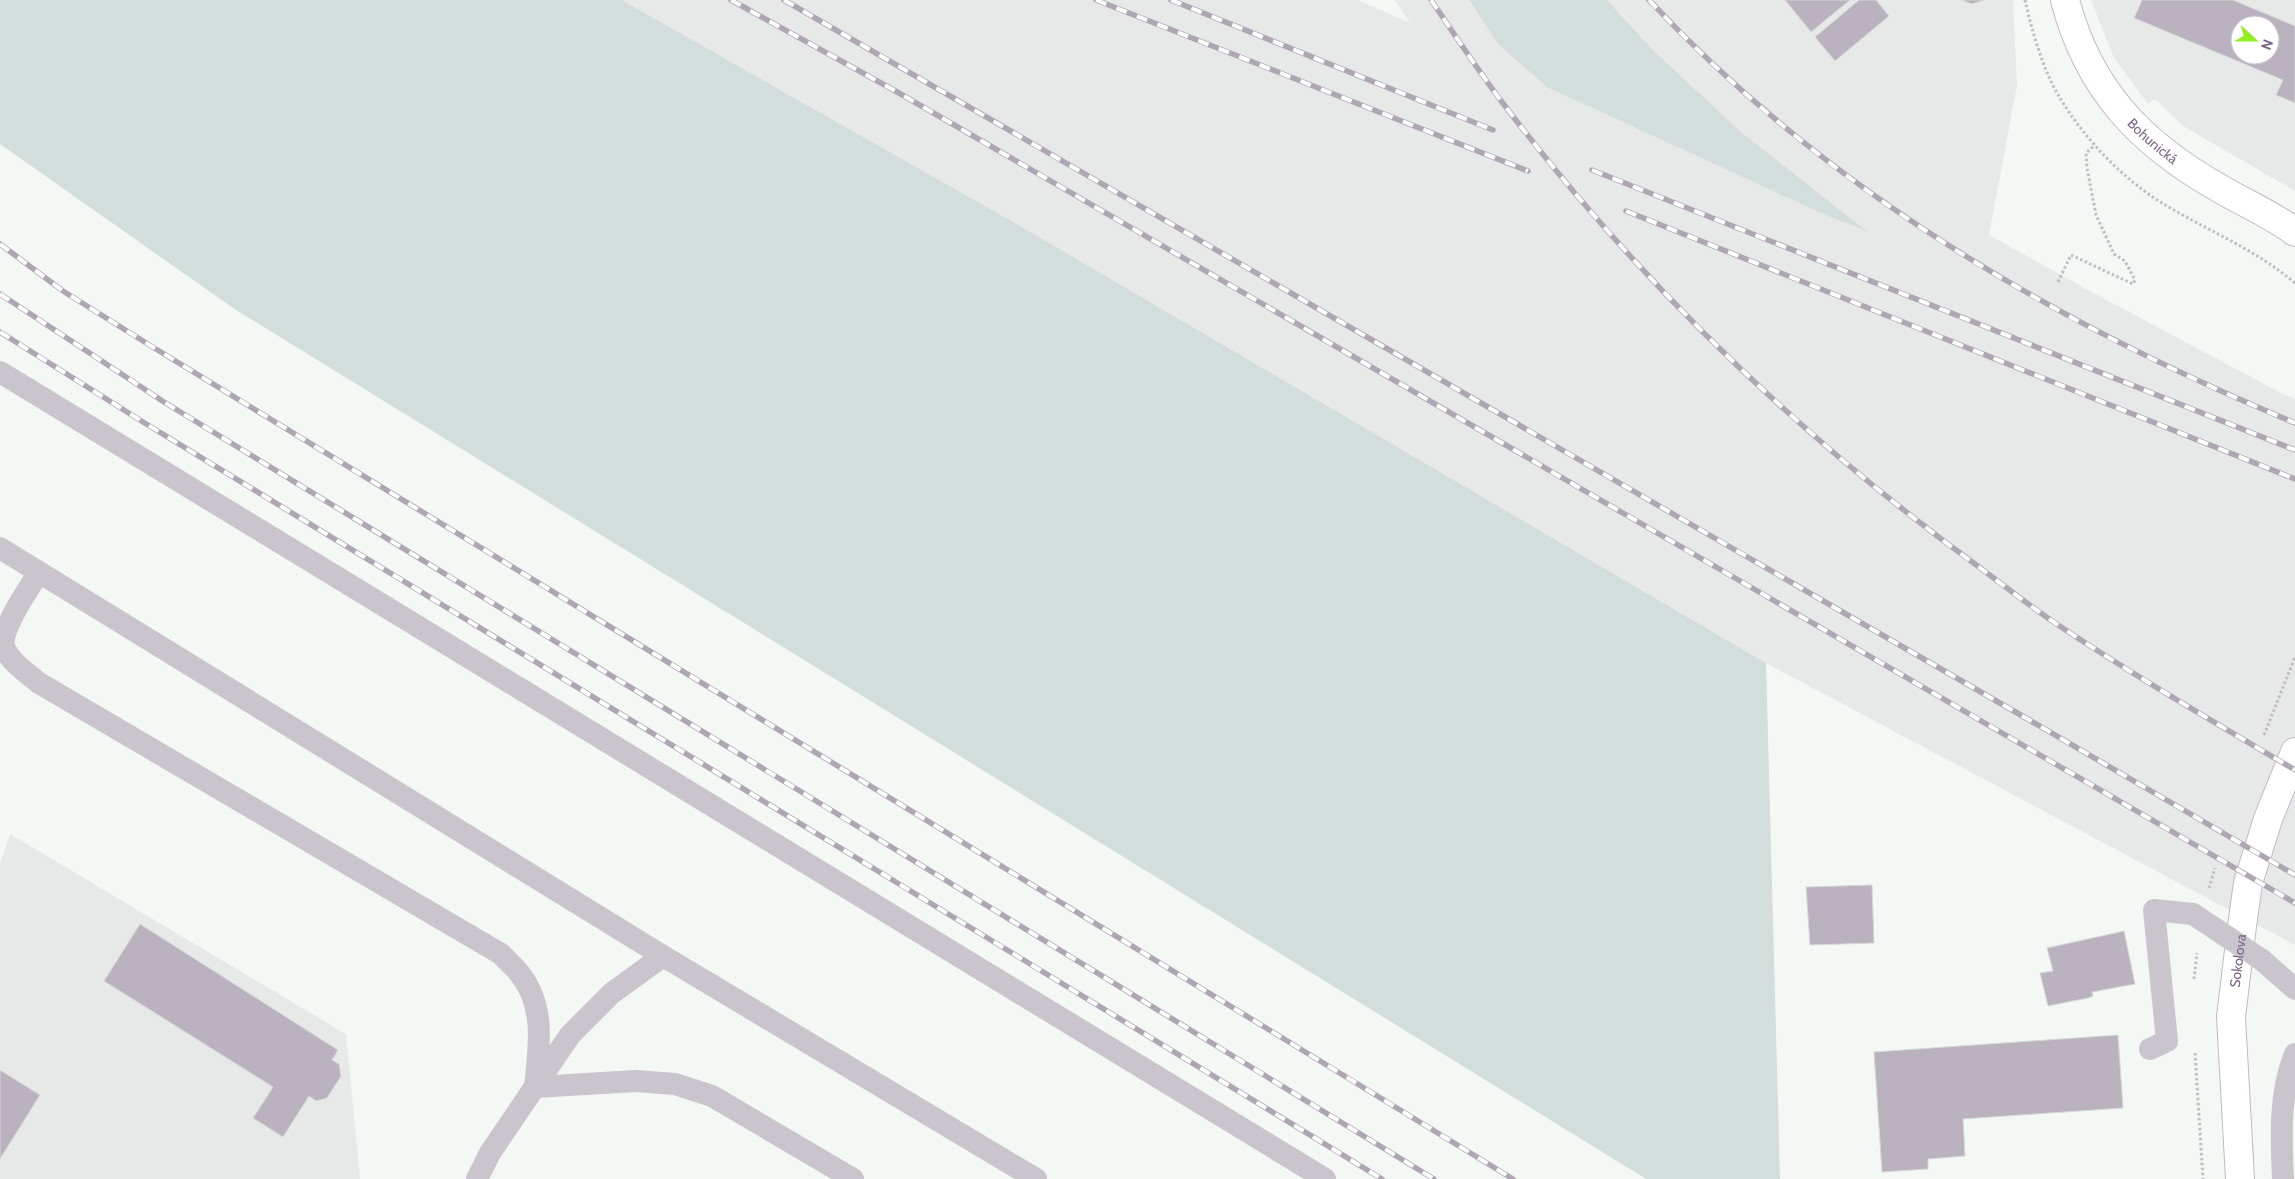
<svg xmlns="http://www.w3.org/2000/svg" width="2295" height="1179" viewBox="0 0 2295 1179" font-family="Cabin,sans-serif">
	<rect width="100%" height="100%" fill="#f4f8f5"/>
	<path fill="#e7e8e8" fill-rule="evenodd" d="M622 0H1358L1410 23 1395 0H1469L1498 44 1866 231 1741 132 1653 50 1607 0H2013L2017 85 1989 235 2088 290 2281 393 2295 399V945L1766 663 1022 227Z
		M2091 0H2295V191L2183 126 2155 99 2148 104 2114 58ZM2240 25H2270V55H2240Z
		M10 834 346 1034 360 1179H0V864Z"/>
	<path fill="#d3dddc" d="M0 0H622L1022 227 1766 663 1780 1179H1646L233 308 0 144Z
		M1469 0H1607L1653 50 1741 132 1868 232 1819 212 1547 87 1498 44Z"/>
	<path fill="#bab2bf" stroke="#d7d9d7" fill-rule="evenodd" d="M1785 0H1850L1811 32Z
		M1859 0H1876L1889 16 1835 61 1815 37Z
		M1962 0H1984L1972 4Z
		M2142 0H2233L2295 26V103L2276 95 2283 80 2134 18ZM2240 25H2270V55H2240Z
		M1872 885 1874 943 1810 945 1806 887Z
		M140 924 338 1050 332 1060 339 1064 341 1076 327 1098 316 1101 309 1096 283 1137 253 1118 273 1087 104 981Z
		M2124 931 2135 984 2092 992 2093 996 2088 998 2048 1006 2040 973 2053 971 2047 948Z
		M2118 1035 2123 1108 1963 1119 1965 1156 1928 1159V1169L1882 1172 1874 1052Z
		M0 1070 40 1095 0 1159Z"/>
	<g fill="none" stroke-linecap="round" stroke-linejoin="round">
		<g stroke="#bfb9c3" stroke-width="30">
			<g id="secondary">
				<path id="s1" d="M2065 0C2088 89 2141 144 2219 188 2244 203 2271 214 2295 232"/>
				<path id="s2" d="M2240 1179 2231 1017 2242 926 2248 883 2268 819 2295 752"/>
			</g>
		</g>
		<path stroke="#c0bcc2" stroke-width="3" stroke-dasharray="2.5 2.5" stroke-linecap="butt" d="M2025 0C2031 28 2043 69 2057 93 2082 136 2120 177 2162 203 2206 230 2255 249 2295 283
			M2058 282 2071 255 2133 284 2135 280 2125 261 2114 254 2096 215 2087 168 2086 153 2095 145
			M2264 735 2295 657
			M2209 888 2215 868
			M2194 979 2197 953
			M2195 1053 2203 1179"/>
		<path stroke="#cac5cc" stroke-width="22" d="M0 372 1325 1179
			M0 548 663 956 1036 1179
			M39 572C29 588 0 629 4 647 11 663 27 673 39 683L501 954C507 961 515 967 520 974 546 1007 539 1048 535 1087L636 1081 675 1084 712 1096 853 1179
			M2262 960 2295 989
			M2150 1049 2167 1041 2154 910 2193 914
			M477 1179 490 1153 570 1035 612 993 663 956
			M2283 1179C2281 1138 2279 1093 2295 1054"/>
		<use href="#secondary" stroke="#fff" stroke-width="28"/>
		<g stroke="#aea7b3" stroke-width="5.5">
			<path id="rail" d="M731 0 899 93 2295 903
				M784 0 2031 721 2295 875
				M1096 0 1528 171
				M1171 0 1493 130
				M1431 0C1455 35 1479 72 1505 106 1639 282 1800 437 1979 567 2004 586 2029 605 2055 623 2133 675 2214 722 2295 770
				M1649 0C1826 190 2056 324 2295 423
				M1592 170 2295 450
				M1626 211 2295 479
				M0 244 63 291 151 346 1513 1179
				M0 294 164 402 1434 1179
				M0 332 143 422 1382 1179"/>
		</g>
		<use href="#rail" stroke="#fff" stroke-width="4" stroke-dasharray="11" stroke-linecap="butt"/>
		<path stroke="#cac5cc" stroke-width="22" d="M2193 914 2262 960"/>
	</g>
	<g text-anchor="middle" stroke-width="5" stroke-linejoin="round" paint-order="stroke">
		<g font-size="14" fill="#7b6587" stroke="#fff">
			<text dy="5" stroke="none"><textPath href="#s1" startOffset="169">Bohunická</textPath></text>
			<text dy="5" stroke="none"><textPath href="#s2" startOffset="219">Sokolova</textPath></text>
		</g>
	</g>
	<g transform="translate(2255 40) rotate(111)"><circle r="24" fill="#ffffff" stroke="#cac1cf"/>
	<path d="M0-4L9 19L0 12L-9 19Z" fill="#92ed1f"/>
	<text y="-8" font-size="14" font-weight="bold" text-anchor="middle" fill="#7b6587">N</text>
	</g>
</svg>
